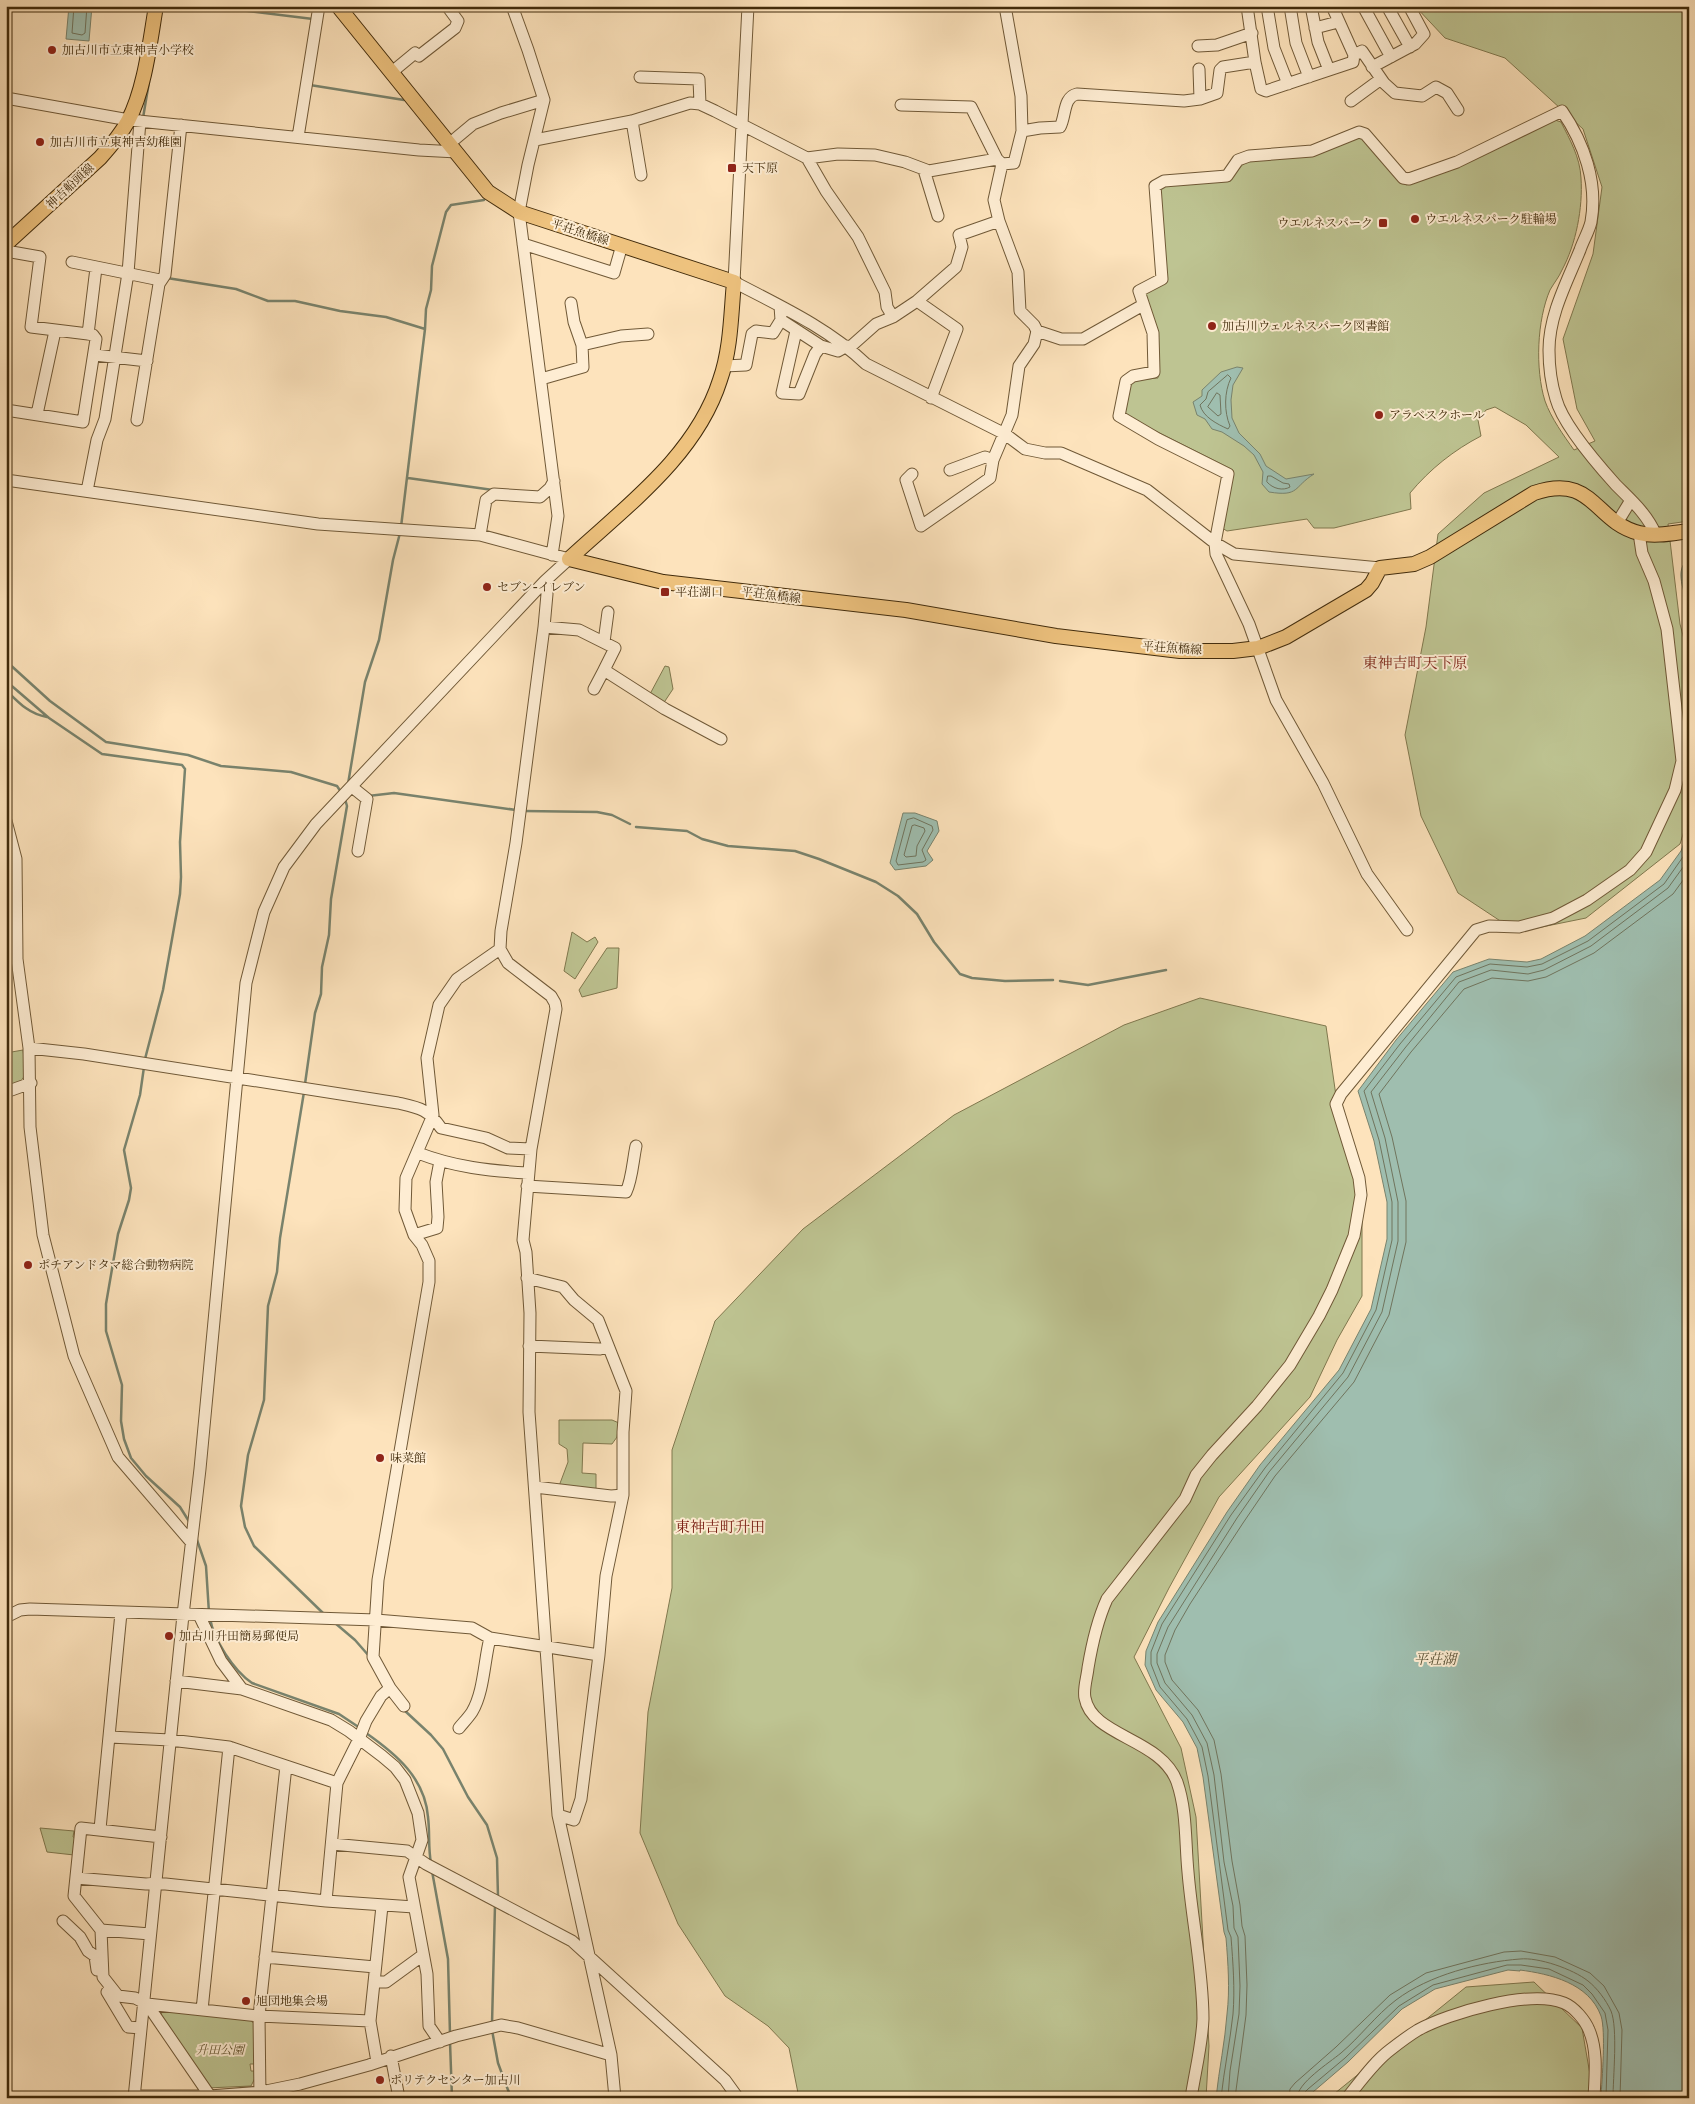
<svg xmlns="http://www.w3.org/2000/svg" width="1695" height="2104" viewBox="0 0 1695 2104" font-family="'Libre Caslon Text','Noto Serif JP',serif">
	<rect width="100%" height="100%" fill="#fde3bc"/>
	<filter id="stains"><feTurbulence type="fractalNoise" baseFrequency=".004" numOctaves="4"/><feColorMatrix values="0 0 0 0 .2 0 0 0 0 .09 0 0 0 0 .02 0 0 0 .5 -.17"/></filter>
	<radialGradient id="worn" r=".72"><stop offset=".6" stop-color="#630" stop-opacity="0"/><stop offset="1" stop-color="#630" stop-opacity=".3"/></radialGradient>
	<path fill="#bec492" stroke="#80784e" d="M1415 6H1689V521L1668 524 1680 624 1689 659V815L1680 844 1586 918 1517 932 1458 893 1421 816 1405 735 1426 627 1438 534 1484 493 1559 457 1526 425 1495 407 1486 410 1478 420 1481 436C1454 450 1430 469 1410 493L1411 509 1334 528H1314L1307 519 1227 531 1222 528 1233 470 1128 417 1124 412 1130 384 1135 380 1158 378 1156 330 1143 294 1165 279 1158 189 1164 185 1229 180 1241 166 1248 161 1359 136 1363 138 1406 185 1466 162 1555 120 1561 122C1570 140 1580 157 1581 178 1583 208 1576 244 1562 270 1559 277 1554 283 1550 290 1537 320 1535 369 1545 401 1551 418 1564 436 1574 450L1595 441 1577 409 1563 339 1593 254 1602 187 1583 129 1505 58 1445 38Z
		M665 666 669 667 673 689 663 704 650 694Z
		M9 886 10 919H6V887Z
		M572 932 587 942 595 937 598 942 575 979 564 971Z
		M607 948H619L617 988 582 997 579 990Z
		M1200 998 1326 1026 1337 1103 1362 1183V1296L1337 1340 1310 1397 1219 1497 1169 1588 1134 1657 1181 1748 1196 1817 1209 2046 1206 2098H799L789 2048 768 2026 725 1996 678 1924 640 1833 648 1712 672 1588V1450L715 1321 803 1229 954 1115 1124 1025Z
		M23 1050 26 1074 20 1082 6 1087V1053Z
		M559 1420H612L619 1423 617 1437 612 1444 583 1443 582 1473 596 1474V1489L559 1486 568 1462 567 1449 559 1444Z
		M40 1828 74 1831 73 1837 76 1838 74 1855 47 1852Z
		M1534 1982 1582 2028 1594 2098H1329L1466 1987Z
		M164 2010 250 2019 254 2024 255 2064H250L251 2071H255V2078L251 2086 207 2088 160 2015Z"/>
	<path fill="#9fbeaf" stroke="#79836d" d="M69 6H92L89 41 66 39Z
		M1237 367 1243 368 1233 385 1231 400 1232 418 1239 433 1260 454 1266 466 1286 479 1314 474C1293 487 1300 497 1269 492L1262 484 1263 472 1254 455 1244 446 1222 432 1212 429 1205 419 1197 415 1193 402 1202 396V390L1221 372Z
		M1689 559V608C1685 593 1673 569 1689 559Z
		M903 813H915L937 821 939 831 927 851 933 860 926 866 895 870 890 863Z
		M1689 829V2098H1601C1602 2079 1606 2031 1601 2016 1589 1983 1550 1974 1520 1970V1971L1508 1970 1435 1989 1402 2009 1348 2062 1306 2098H1216C1219 2069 1225 2042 1227 2014 1230 1989 1228 1963 1226 1938L1224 1932 1203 1777 1197 1748 1183 1722 1156 1690 1145 1665 1146 1651 1158 1622 1227 1512 1260 1465 1339 1370 1371 1309 1387 1239V1202L1374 1141 1358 1091 1396 1040 1453 972 1489 959 1527 962 1541 959 1585 936 1660 880 1681 851Z"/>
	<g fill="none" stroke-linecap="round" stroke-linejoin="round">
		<path stroke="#70745d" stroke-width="1" d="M74 6 72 33 82 35 85 33 87 6
			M1228 375 1231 378C1224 392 1224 412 1230 426L1228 429C1217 424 1203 417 1200 405L1206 399 1208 392Z
			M1217 393 1220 395 1221 414 1218 416 1208 407Z
			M1268 476H1271L1283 483 1289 484 1290 487C1283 491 1273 489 1267 482Z
			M914 818 932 826 933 830 922 850 926 860 923 862 898 865 896 861 907 820Z
			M915 825 924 828 925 831 917 846 916 856 906 857 904 855 912 826Z
			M1221 2098C1224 2070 1230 2042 1233 2014 1235 1989 1233 1963 1231 1937L1228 1930 1208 1776 1202 1747 1187 1719 1160 1687 1151 1664V1652L1162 1624 1231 1515 1265 1468 1343 1373 1376 1310 1392 1240V1202L1379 1140 1364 1091 1400 1044 1456 977 1490 964 1527 967 1542 964 1588 941 1664 884 1685 854 1689 844
			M1228 2098 1230 2071 1239 2014 1240 1986 1238 1937 1234 1928 1233 1906 1224 1862 1214 1775 1207 1743 1192 1715 1165 1683 1157 1663V1654L1168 1627 1237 1518 1269 1472 1348 1377 1382 1312 1398 1241V1202L1385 1138 1371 1092 1405 1048 1459 982 1491 970 1528 974 1544 970 1591 946 1668 888 1689 859
			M1235 2098 1246 2015 1247 1985 1245 1936 1242 1926 1240 1905 1232 1861 1221 1774 1214 1740 1198 1710 1172 1680 1165 1662V1655L1175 1630 1190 1604 1243 1523 1275 1476 1354 1382 1389 1315 1406 1242V1201L1392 1137 1379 1094 1411 1052 1464 989 1492 978 1528 981 1546 977 1594 953 1673 894 1689 872
			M1289 2098 1290 2089 1295 2083 1336 2047 1390 1995 1426 1973 1504 1952 1521 1951 1555 1957 1590 1973 1604 1986 1619 2013 1622 2030 1620 2098
			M1297 2098C1297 2083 1329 2063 1341 2053 1360 2037 1376 2015 1396 2000 1429 1975 1480 1962 1520 1959 1538 1957 1573 1969 1588 1981 1597 1988 1606 2000 1611 2011 1618 2028 1613 2078 1613 2098
			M1303 2098 1304 2093 1308 2089 1345 2058 1399 2006 1433 1985 1507 1965H1521L1549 1969 1583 1985 1592 1994 1605 2013 1608 2030 1606 2098"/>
		<path stroke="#79836d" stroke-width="2.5" d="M208 6 313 19
			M310 85 404 100
			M143 118 149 82
			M167 278 236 289 268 301H295L340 311 386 317 425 329 426 309 431 290 432 266 446 212 451 205 484 200
			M408 478 493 490
			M401 527 425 329
			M6 661 50 701 106 742 188 755 221 766 291 772 337 786 341 792
			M6 681 49 718 102 754 182 765 185 769 180 842 181 877 180 894 163 990 145 1059
			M6 690C19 703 29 714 47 717
			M348 784 365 682 379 640 393 560 400 533
			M368 796 394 793 516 810
			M524 811 597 812 612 815 630 824
			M636 827 687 831 702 839 728 846 795 851 819 859 876 882 898 896 917 914 934 942 960 974 972 978 1005 981 1053 980
			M1060 981 1088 985 1166 970
			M144 1067 140 1095 124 1150 131 1188 129 1200 118 1234 106 1304V1331L122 1385 121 1421 124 1439 131 1458 146 1476 180 1507 190 1523
			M305 1084 315 1013 321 994 322 967 329 935 331 899 347 806 345 799
			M304 1092 280 1238 277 1272 268 1306 264 1400 248 1455 241 1506 245 1527 254 1546 325 1615
			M196 1537 206 1566 209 1613
			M210 1618C213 1639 234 1671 252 1683L339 1714 360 1728
			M335 1623 355 1640 369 1656
			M404 1710 431 1735 443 1749 468 1797 487 1825 497 1858 498 1897
			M366 1733C396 1754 425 1778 428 1817 430 1832 428 1848 431 1863
			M432 1871 448 1959 450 2034
			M492 2024 495 1905
			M492 2030 498 2063 511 2098
			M450 2042 452 2098"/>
		<g stroke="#705937" stroke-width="13">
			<path id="minor" d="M512 6 528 50 544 100 528 165 519 212 558 516 552 555
				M748 6 734 282C780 306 828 328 866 364L1005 434 1025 449 1045 453H1061L1147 490 1215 543 1234 554 1380 568
				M1247 6 1255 62 1261 89 1266 91 1353 62 1354 55
				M1267 6 1274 48 1288 84
				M1290 6 1296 43 1309 77
				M1311 6 1318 42 1329 70
				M1332 6 1354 55 1362 51 1384 83 1395 93 1422 96 1436 87 1447 93 1458 110
				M1363 6 1391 57
				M1387 6 1410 47
				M1315 28 1338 22
				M1198 46 1217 45 1252 33
				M1372 67 1415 44 1424 34 1409 6
				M1199 69 1200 99
				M392 72 415 53 419 56 455 28 458 21 447 6
				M640 77 699 79 700 104
				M6 98 129 120 419 150 457 152
				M1351 101 1381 79
				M901 105 971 107 997 159
				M632 121 641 175
				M1022 131 1040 128 1060 127C1066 116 1063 97 1077 94L1184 101 1200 99 1217 93 1220 70 1223 67 1255 62
				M298 137 319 6
				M535 140 632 121 690 103 700 104 715 111 807 158 838 154 875 155 905 162 929 171 997 159 1002 164
				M449 144 473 124 501 113 544 100
				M807 158 826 191 858 237 885 292 887 307 893 317
				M924 170 938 216
				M523 244 614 273 622 245
				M6 251 40 257 31 327 88 334 96 268
				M72 262 160 280
				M917 301 957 329 931 398
				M571 303 574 322 582 345
				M781 320 821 346 838 351 847 346
				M796 331 782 393 799 394 815 354 821 346
				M1037 331 1061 339H1083L1143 305
				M849 348 876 324 893 317 917 301 956 267 962 247 959 235 999 221
				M95 355 147 361
				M724 366 746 365 752 334 756 331 773 333 781 320 780 306
				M541 379 583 367 582 345 621 336 648 334
				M6 410 83 422 96 339 93 335 88 334
				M37 414 55 331
				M137 420 159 284 165 275 181 125
				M950 470 985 457 993 460
				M912 474 906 480 921 526 990 478 993 460 1012 415 1019 366 1034 344 1037 331 1034 325 1020 311 1018 272 999 221 994 200 1002 164 1014 163 1022 131 1021 96 1005 6
				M6 480 318 524 480 535 569 559
				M87 491 97 440 105 419 128 273 140 121
				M1617 523 1631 500
				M480 535 486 500 494 494 540 497 550 488 554 481
				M545 581 547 594 544 627 516 843 501 931 500 949 508 963 551 996 555 1003 556 1009 531 1149 523 1240 526 1252 530 1313 529 1412 558 1815 611 2055 615 2098
				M544 627 579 630 615 648 604 670 665 709 721 739
				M604 642 608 612
				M594 689 604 670
				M352 787 367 799 358 851
				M6 821 16 859 17 959 29 1048 30 1127 43 1235 74 1356 118 1457 191 1542
				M1407 930 1367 874 1323 783 1276 700 1249 624 1216 554 1215 543 1228 474 1158 439 1119 416 1126 381 1133 376 1154 372 1153 333 1139 291 1162 279 1155 186 1164 181 1227 176 1238 160 1249 156 1312 151 1359 132 1365 134 1403 178 1409 179 1457 162 1562 111C1584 143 1598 183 1591 222 1589 231 1583 241 1580 250 1567 282 1549 315 1549 350 1549 366 1551 383 1556 399 1563 425 1598 465 1616 485 1632 501 1647 514 1656 535
				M29 1048 84 1054 398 1103C420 1108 428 1109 441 1128L486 1138 508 1148 531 1149
				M6 1092 31 1083
				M418 1153C454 1167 490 1171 528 1173
				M527 1186 626 1192C632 1180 633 1160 636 1146
				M414 1235 437 1228 438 1217 436 1182 440 1161
				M527 1278 563 1287 574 1300 598 1320 626 1391 623 1432V1495L606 1576 599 1655
				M529 1346 600 1349 608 1347
				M535 1487 611 1496 623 1495
				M199 1615 221 1661 242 1689 331 1720 349 1731 382 1756 395 1767 405 1780 418 1813 422 1840 409 1877 427 1974 429 2026 440 2042
				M6 1617 20 1610 30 1609 376 1620 472 1628 490 1638 599 1655 581 1799 574 1820 558 1815
				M176 1681 242 1689
				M404 1706 390 1688 373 1657 378 1580 429 1282V1261L422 1245 414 1235 405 1210 406 1178 433 1115 427 1058 439 1005 457 979 500 949
				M459 1728C463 1723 468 1718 472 1712 484 1692 484 1661 490 1638
				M110 1737 170 1740 229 1747 337 1783
				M100 1829 121 1613
				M161 1837 81 1828 74 1896 101 1930 103 1977 118 1996 135 1998 147 2004 259 2016 370 2021
				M332 1844 407 1851 426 1864 572 1941 725 2080 738 2098
				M76 1878 146 1884 156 1883 326 1901 414 1907
				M326 1901 337 1783 359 1739 366 1721 381 1696 390 1688
				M63 1921 80 1937 88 1951 95 1956 97 1970
				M101 1930 150 1934
				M265 1957 375 1967
				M374 1982H386L423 1955
				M107 1992 128 2027 141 2028
				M147 2004 210 2096
				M202 2010 229 1747
				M391 2056 399 2098
				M377 2062 370 2021 382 1906
				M134 2096H210L261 2092 300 2084 369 2065 456 2036 501 2025 518 2028 611 2055
				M260 2097 259 2016 286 1766
				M134 2098 183 1615 200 1469 246 983 264 912 284 867 316 824 545 581 569 559
				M1191 2098C1195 2072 1202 2045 1203 2019 1203 1970 1192 1921 1188 1872 1185 1842 1187 1811 1177 1782 1161 1738 1092 1737 1085 1698 1083 1689 1087 1678 1088 1668 1092 1644 1097 1621 1107 1599L1185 1499 1196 1475 1212 1455 1257 1406 1290 1365 1319 1316 1332 1290 1354 1236 1361 1195 1359 1178 1336 1104 1341 1094 1476 930 1489 926 1519 927 1553 918 1587 900 1630 870 1646 852 1675 790 1682 761 1667 629 1654 581 1642 553 1639 533
				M1347 2098C1360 2082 1374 2062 1390 2050 1399 2043 1408 2036 1418 2030 1449 2013 1530 1989 1564 2003 1574 2007 1585 2020 1589 2030 1598 2051 1595 2076 1594 2098"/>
		</g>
		<g stroke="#412b0b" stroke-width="16">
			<path id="major" d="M338 6 488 192 519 212 734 282C731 314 731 349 720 380 696 456 625 507 569 559
				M6 244 100 158C110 147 121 134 128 121 145 89 150 41 156 6
				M569 559 663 582 906 610 1056 636 1180 651H1233L1258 648 1286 637 1366 590 1372 583 1380 568 1414 564 1430 557 1534 493C1594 473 1593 521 1639 533 1655 537 1673 533 1689 531"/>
		</g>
		<use href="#minor" stroke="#feedd3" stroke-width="11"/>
		<use href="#major" stroke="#eec27e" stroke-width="14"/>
	</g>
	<g fill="#8f2418" stroke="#feedd3" stroke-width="2">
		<circle cx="52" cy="50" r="5"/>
		<circle cx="40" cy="142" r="5"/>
		<rect x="727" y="163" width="10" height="10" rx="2.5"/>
		<circle cx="1415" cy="219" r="5"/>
		<rect x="1378" y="218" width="10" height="10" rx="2.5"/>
		<circle cx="1212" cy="326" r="5"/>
		<circle cx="1379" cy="415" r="5"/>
		<circle cx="487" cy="587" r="5"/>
		<rect x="660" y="587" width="10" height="10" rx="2.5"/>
		<circle cx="28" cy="1265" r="5"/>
		<circle cx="380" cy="1458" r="5"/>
		<circle cx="169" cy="1636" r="5"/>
		<circle cx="246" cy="2001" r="5"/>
		<circle cx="380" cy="2080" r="5"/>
	</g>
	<g text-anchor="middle" stroke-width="4" stroke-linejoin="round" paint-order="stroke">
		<g font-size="12" fill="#412b0b" stroke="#feedd3" text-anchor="start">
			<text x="62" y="54">加古川市立東神吉小学校</text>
			<text x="50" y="146">加古川市立東神吉幼稚園</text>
			<text x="742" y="172">天下原</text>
			<text x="1425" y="223">ウエルネスパーク駐輪場</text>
			<text x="1373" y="227" text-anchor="end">ウエルネスパーク</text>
			<text x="1222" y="330">加古川ウェルネスパーク図書館</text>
			<text x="1389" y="419">アラベスクホール</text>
			<text x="497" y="591">セブン-イレブン</text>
			<text x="675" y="596">平荘湖口</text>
			<text x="38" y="1269">ポチアンドタマ総合動物病院</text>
			<text x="390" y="1462">味菜館</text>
			<text x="179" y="1640">加古川升田簡易郵便局</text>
			<text x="256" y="2005">旭団地集会場</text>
			<text x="390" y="2084">ポリテクセンター加古川</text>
		</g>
		<g font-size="12" fill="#412b0b" stroke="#feedd3">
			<text transform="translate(70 186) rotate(-43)" y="4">神吉船頭線</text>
			<text transform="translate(580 232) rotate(18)" y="4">平荘魚橋線</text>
			<text transform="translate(771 595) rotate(7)" y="4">平荘魚橋線</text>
			<text transform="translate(1172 648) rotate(4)" y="4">平荘魚橋線</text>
		</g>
		<g font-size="12" font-style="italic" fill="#60512d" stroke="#feedd3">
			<text x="220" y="2054">升田公園</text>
		</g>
		<g font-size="14" font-style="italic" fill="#585034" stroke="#feedd3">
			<text x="1435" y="1664">平荘湖</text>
		</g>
		<g font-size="15" fill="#7a1f14" stroke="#feedd3">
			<text x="1415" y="668">東神吉町天下原</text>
			<text x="720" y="1532">東神吉町升田</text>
		</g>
	</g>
	<rect width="1695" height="2104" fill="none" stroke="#fde3bc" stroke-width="25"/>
	<rect x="8" y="8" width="1680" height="2089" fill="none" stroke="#412b0b" stroke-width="2.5"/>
	<rect x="12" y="12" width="1670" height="2079" fill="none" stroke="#412b0b"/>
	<rect width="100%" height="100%" filter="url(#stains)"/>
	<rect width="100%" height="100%" fill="url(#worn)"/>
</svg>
